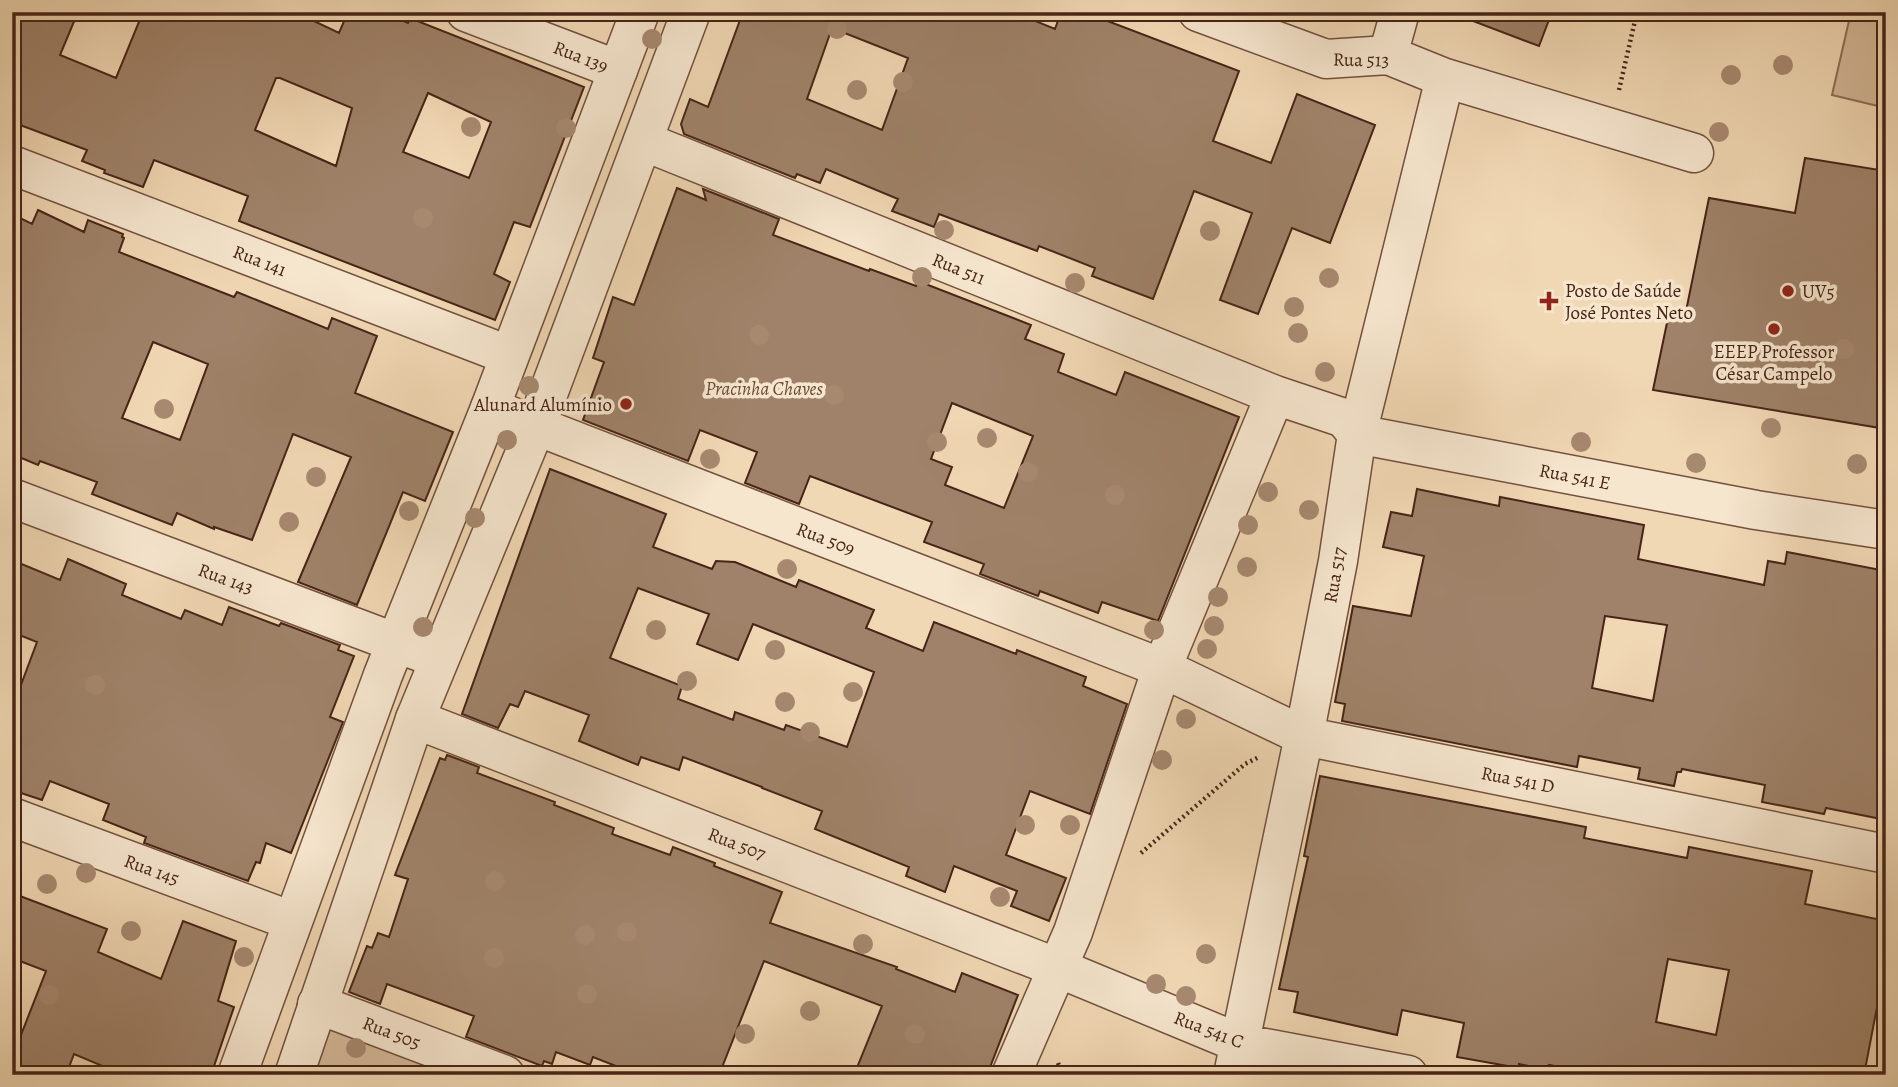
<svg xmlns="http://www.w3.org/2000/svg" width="1898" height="1087" viewBox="0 0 1898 1087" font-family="Alegreya,serif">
	<rect width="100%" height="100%" fill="#f1d8b4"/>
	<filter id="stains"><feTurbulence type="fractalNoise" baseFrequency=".00286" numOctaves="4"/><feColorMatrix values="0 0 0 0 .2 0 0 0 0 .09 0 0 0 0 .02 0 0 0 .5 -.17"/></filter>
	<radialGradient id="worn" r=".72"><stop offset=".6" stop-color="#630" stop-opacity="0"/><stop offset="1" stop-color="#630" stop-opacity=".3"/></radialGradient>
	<path fill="#d4b999" stroke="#8e6e58" stroke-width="2" d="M1851 12H1886V108L1832 95Z
		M321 1024 479 1075H303Z"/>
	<path fill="#9f8269" stroke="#472417" stroke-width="2" fill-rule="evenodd" d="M12 12H78L60 55 116 78 143 12H295L339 33 348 12H382L408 23 410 18 584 87 530 227 514 222 494 274 510 282 495 320 239 221 248 196 154 160 143 187 104 173 105 170 82 161 87 150 12 122ZM276 78H280L352 108 336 166 255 130ZM428 93 491 122 469 178 403 152Z
		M743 12H1013L1055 29 1061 12H1084L1239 71 1213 141 1271 163 1297 94 1375 125 1330 243 1292 228 1258 314 1220 300 1252 213 1194 191 1153 299 1092 276 1095 268 1039 246 1037 251 939 214 934 227 892 211 898 199 826 169 820 183 797 174 795 178 684 134 681 124 690 99 708 107ZM832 28 908 58 882 130 807 99Z
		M1458 12H1552L1539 46 1457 15Z
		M1805 158 1886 171V429L1653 390 1668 318 1684 321 1709 198 1795 213Z
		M677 188 706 200 703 189 779 219 773 235 869 271 870 269 916 286 918 281 1031 325 1025 339 1064 354 1058 372 1116 395 1125 372 1239 417 1158 621 1102 602 1098 613 1040 591 1038 596 980 574 984 564 924 542 932 522 810 476 799 504 745 483 757 452 700 430 688 461 583 420 604 362 593 358 613 297 634 305ZM952 403 1033 436 1004 508 945 485 952 467 931 459Z
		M38 210 84 232 88 220 123 234 122 237 124 238 119 252 234 297 237 292 328 329 332 318 377 336 355 393 453 432 425 501 403 492 357 605 298 582 351 457 293 434 252 540 214 527V529L177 513 172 525 92 494 97 482 40 461 38 465 12 454V214L32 224ZM153 342 208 364 180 440 122 418Z
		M550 469 666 514 653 547 712 569 716 561 735 562 796 587 799 580 874 610 866 628 923 651 934 622 1016 654 1017 650 1086 677 1083 686 1127 704 1090 814 1030 791 1006 855 1066 878 1049 921 1011 906 1017 891 954 866 945 892 906 876 909 867 815 829 822 811 762 788V787L683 757 679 770 641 757 638 765 579 741 589 715 525 691 518 707 510 704 498 728 462 714ZM638 588 709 614 697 644 738 660 753 624 874 672 847 747 786 725 784 730 735 712 733 720 678 699 682 686 610 658Z
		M1417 489 1499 506 1500 497 1644 525 1638 559 1764 585 1768 561 1785 564 1787 552 1886 571V820L1826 808 1824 814 1762 802 1765 785 1682 769 1681 772H1677L1674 786 1638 779 1640 768 1579 756 1577 767 1342 721 1345 704 1335 702 1353 606 1411 616 1424 556 1383 547 1391 512 1412 516ZM1605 616 1667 625 1653 701 1592 688Z
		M68 559 126 584 122 595 181 619 185 610 222 625 229 607 279 626 281 623 340 645 338 650 354 656 330 717 343 722 291 853 266 843 260 863 256 862 248 881 144 843 146 837 103 820 109 804 50 781 42 800 12 790V709L37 642 12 632V560L60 580Z
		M447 755 479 767 477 773 555 802 554 805 614 828 612 834 670 855 673 847 715 863 714 866 782 892 770 923 897 967 896 969 955 992 962 973 1018 995 987 1075H854L882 1006 764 961 719 1075H639L593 1057 590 1065 556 1052 552 1064 544 1061 542 1066 466 1037 474 1016 387 984 380 1004 349 992 367 946 372 948 378 933 389 937 408 879 395 875 440 758 445 760Z
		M1320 776 1586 827 1584 838 1687 858 1689 847 1812 871 1805 904 1886 921V960L1864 1075H1602L1549 1065 1548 1070 1519 1064V1068L1457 1057 1464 1023 1402 1010 1397 1035 1294 1012 1298 992 1279 989 1308 857 1304 856ZM1668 959 1729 970 1716 1035 1656 1022Z
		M12 893 107 929 98 952 161 979 183 921 236 941 218 1001 234 1007 211 1075H124L74 1054 66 1075H12V1038L19 1040 46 971 12 958Z"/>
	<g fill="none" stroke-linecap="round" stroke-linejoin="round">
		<g stroke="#72513e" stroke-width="41">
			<path id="minor" d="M466 12 618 70
				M1198 12 1326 59 1388 55 1445 78 1694 153
				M1388 55 1400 12
				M643 141 1275 395 1344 418 1357 434 1756 510 1886 530
				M12 165 508 355
				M490 408 1162 668 1304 736 1886 854
				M12 498 439 659
				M415 719 1058 968 1239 1043 1408 1075
				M12 817 292 921
				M317 1004 505 1075
				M1011 1075 1073 932 1162 668 1275 395
				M1233 1075 1304 736 1338 561 1357 434 1445 78"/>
		</g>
		<g stroke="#72513e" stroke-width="41">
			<path id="tertiary" d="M237 1075 383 675 490 408 640 12
				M294 1075 415 719 536 426 691 12"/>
		</g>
		<path stroke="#472417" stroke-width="4.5" stroke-dasharray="2 3.5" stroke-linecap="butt" d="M1619 90 1637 12
			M1141 853 1245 764 1259 757
			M1058 1063 1063 1075"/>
		<use href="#minor" stroke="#f6e6ce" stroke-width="38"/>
		<use href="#tertiary" stroke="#f6e6ce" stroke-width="38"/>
	</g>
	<g fill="#a78970">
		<circle cx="837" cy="29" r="10"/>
		<circle cx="652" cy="39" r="10"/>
		<circle cx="1783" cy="65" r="10"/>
		<circle cx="1731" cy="75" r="10"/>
		<circle cx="903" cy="82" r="10"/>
		<circle cx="857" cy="90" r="10"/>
		<circle cx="471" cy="127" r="10"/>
		<circle cx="566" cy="128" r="10"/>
		<circle cx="1719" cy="132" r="10"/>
		<circle cx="423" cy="218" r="10"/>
		<circle cx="944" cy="230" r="10"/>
		<circle cx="1210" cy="231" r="10"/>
		<circle cx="922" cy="277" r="10"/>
		<circle cx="1329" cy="278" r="10"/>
		<circle cx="1075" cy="283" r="10"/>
		<circle cx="1294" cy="307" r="10"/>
		<circle cx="1298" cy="333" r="10"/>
		<circle cx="759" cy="335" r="10"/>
		<circle cx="1844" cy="349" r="10"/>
		<circle cx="1325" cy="372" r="10"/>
		<circle cx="529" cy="386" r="10"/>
		<circle cx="834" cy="395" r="10"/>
		<circle cx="164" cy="409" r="10"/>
		<circle cx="1771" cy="428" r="10"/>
		<circle cx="987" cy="438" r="10"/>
		<circle cx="507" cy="440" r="10"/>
		<circle cx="937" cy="442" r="10"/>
		<circle cx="1581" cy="442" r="10"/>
		<circle cx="710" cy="459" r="10"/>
		<circle cx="1696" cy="463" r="10"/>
		<circle cx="1857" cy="464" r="10"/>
		<circle cx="1028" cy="472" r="10"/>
		<circle cx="316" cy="477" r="10"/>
		<circle cx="1268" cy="492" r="10"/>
		<circle cx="1115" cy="495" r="10"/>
		<circle cx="1309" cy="510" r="10"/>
		<circle cx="409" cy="511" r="10"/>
		<circle cx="475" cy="518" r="10"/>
		<circle cx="289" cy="522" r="10"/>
		<circle cx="1248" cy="525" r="10"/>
		<circle cx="1247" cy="567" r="10"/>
		<circle cx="787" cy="569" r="10"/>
		<circle cx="1218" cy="597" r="10"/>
		<circle cx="1214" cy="626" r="10"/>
		<circle cx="423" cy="627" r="10"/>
		<circle cx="656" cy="630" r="10"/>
		<circle cx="1154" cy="630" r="10"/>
		<circle cx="1207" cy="649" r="10"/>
		<circle cx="775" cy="650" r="10"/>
		<circle cx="687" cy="681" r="10"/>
		<circle cx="95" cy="685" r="10"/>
		<circle cx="853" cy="692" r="10"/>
		<circle cx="785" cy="702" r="10"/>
		<circle cx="1186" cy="719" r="10"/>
		<circle cx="810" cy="732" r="10"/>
		<circle cx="1162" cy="760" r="10"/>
		<circle cx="1025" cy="825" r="10"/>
		<circle cx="1070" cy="825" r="10"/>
		<circle cx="86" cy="873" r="10"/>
		<circle cx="495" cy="881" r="10"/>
		<circle cx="47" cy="884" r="10"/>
		<circle cx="1000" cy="897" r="10"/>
		<circle cx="131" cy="931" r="10"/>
		<circle cx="627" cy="932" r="10"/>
		<circle cx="585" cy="935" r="10"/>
		<circle cx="863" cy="944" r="10"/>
		<circle cx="1206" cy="954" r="10"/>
		<circle cx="244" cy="957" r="10"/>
		<circle cx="494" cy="958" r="10"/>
		<circle cx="1156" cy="984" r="10"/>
		<circle cx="587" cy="994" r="10"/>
		<circle cx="49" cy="995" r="10"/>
		<circle cx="1186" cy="996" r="10"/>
		<circle cx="810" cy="1011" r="10"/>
		<circle cx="745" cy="1034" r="10"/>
		<circle cx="915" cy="1034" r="10"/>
		<circle cx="356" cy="1048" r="10"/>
	</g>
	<g fill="#8f2418" stroke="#f6e6ce" stroke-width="2.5">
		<circle cx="1788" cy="291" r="7"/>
		<path d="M1545.5 290.5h7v7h7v7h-7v7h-7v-7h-7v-7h7z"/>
		<circle cx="1774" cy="329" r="7"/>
		<circle cx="626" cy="404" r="7"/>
	</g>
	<g text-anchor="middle" stroke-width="7" stroke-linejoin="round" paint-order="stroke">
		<g font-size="19" fill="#472417" stroke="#f6e6ce">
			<text transform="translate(581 56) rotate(21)" y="7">Rua 139</text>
			<text transform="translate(1361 59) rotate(1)" y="7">Rua 513</text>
			<text transform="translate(260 260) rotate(21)" y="7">Rua 141</text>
			<text transform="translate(959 268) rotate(22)" y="7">Rua 511</text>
			<text transform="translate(1575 476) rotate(11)" y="7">Rua 541 E</text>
			<text transform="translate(826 538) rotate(21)" y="7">Rua 509</text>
			<text transform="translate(1334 575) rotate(-80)" y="7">Rua 517</text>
			<text transform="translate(226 578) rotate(20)" y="7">Rua 143</text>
			<text transform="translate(1518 779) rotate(11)" y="7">Rua 541 D</text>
			<text transform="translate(737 843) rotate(21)" y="7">Rua 507</text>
			<text transform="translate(152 869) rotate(20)" y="7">Rua 145</text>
			<text transform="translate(1209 1029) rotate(21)" y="7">Rua 541 C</text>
			<text transform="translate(392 1032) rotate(21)" y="7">Rua 505</text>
		</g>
		<g font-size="19" fill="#472417" stroke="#f6e6ce" text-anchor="start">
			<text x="1565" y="297">Posto de Saúde<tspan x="1565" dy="22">José Pontes Neto</tspan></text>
			<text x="1802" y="298">UV5</text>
			<text x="1774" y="358" text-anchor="middle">EEEP Professor<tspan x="1774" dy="22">César Campelo</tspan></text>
			<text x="612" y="411" text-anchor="end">Alunard Alumínio</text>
		</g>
		<g font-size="19" font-style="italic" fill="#6a4938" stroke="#f6e6ce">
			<text x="764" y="395">Pracinha Chaves</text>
		</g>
	</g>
	<rect width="1898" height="1087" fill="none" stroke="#f1d8b4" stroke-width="42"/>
	<rect x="14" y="14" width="1870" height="1059" fill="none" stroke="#472417" stroke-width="3.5"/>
	<rect x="21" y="21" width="1856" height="1045" fill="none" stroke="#472417" stroke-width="2"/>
	<rect width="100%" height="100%" filter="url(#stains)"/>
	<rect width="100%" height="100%" fill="url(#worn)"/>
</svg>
